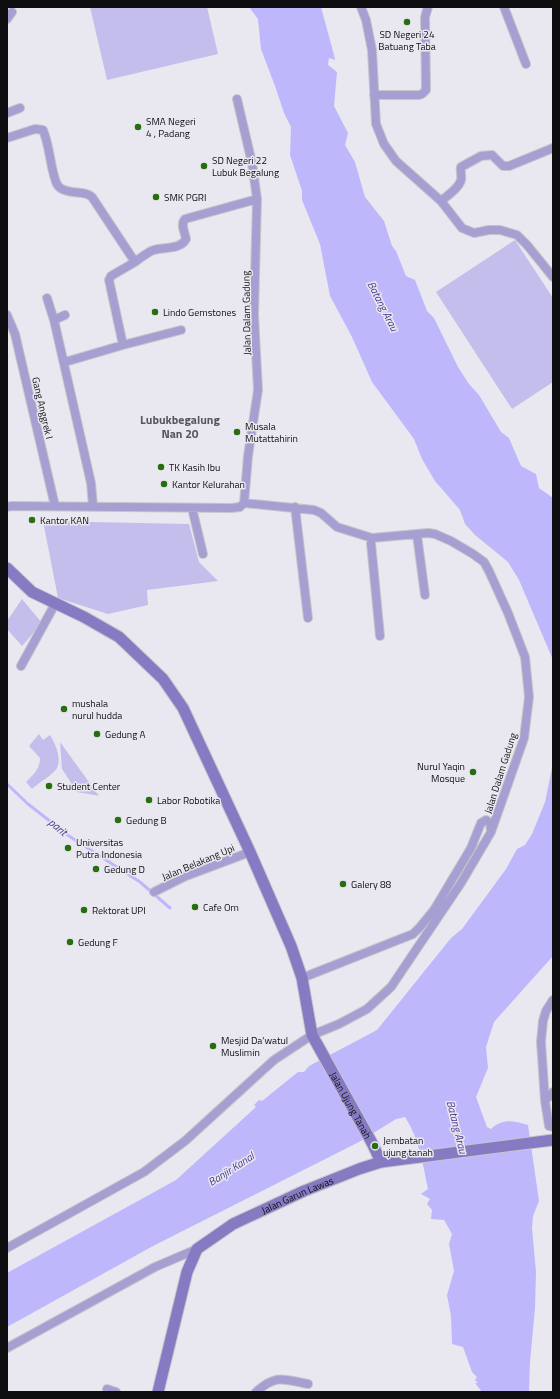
<svg xmlns="http://www.w3.org/2000/svg" width="560" height="1399" viewBox="0 0 560 1399" font-family="'Titillium Web',sans-serif">
	<rect width="100%" height="100%" fill="#e9e8f0"/>
	<path fill="#c3beeb" d="M90 7H207L218 54 107 80Z
		M515 240 553 298V382L512 409 436 292Z
		M43 521 189 524 199 562 218 581 147 590 148 605 108 614 58 598Z
		M22 599 42 623 22 646 7 629V621Z
		M39 734 43 740 50 735C55 743 62 758 57 768 54 774 37 784 32 789L26 782C33 775 40 769 40 758L29 746Z
		M60 742 99 796H100L77 792 62 769Z"/>
	<path fill="#bfb7fc" d="M249 7H321L334 55 335 60 329 58 328 65 337 72 334 106 348 133 345 145 355 162 365 197 384 221 392 246 396 251 406 276 415 280 427 311 434 318 458 367 469 384 479 395 501 432 509 438 521 466 536 474 539 488 553 498V660L519 580 508 562 475 535 465 524 460 510 435 481 422 459 414 439 372 382 352 337 330 296 320 244 302 200V191L290 155 291 127 284 113 275 86 261 49 258 19Z
		M553 763V956L494 1022 486 1047 488 1068 476 1097 487 1127 491 1129C503 1118 513 1121 528 1125L539 1201 533 1216 532 1228 536 1272 535 1308 530 1362 529 1392H482L475 1383H478L475 1380 477 1377 472 1372 463 1347 452 1344 451 1316 447 1295 454 1271 449 1244 452 1234 444 1220 431 1219 432 1210 427 1204 430 1199 421 1194 428 1189C423 1165 419 1138 405 1117L396 1119 359 1142 153 1246 7 1327V1273L176 1180 256 1107 254 1105 259 1100 262 1101 298 1072H304L309 1066 377 1030 451 938 462 929 506 869 517 849 525 845 532 834 545 802Z"/>
	<g fill="none" stroke-linecap="round" stroke-linejoin="round">
		<path stroke="#bfb7fc" stroke-width="3" d="M7 784 28 804 69 836 140 882 170 908"/>
		<g stroke="#c6c5cc" stroke-width="10">
			<path id="street" d="M361 7 366 20 372 50 376 124 384 144 396 161 441 201 462 228 474 233 489 230H500L517 235 527 245 553 277
				M504 7 526 64
				M7 19 12 12
				M374 95H419L422 94 426 90 425 17 428 7
				M7 113 20 108
				M7 138 35 129 43 130C50 147 50 166 56 182 57 185 60 188 62 189 74 195 84 190 92 197L135 262 111 276 109 280 123 345
				M441 201C447 196 459 188 461 180 462 176 460 171 461 167L481 156 492 155 503 166H509L553 148
				M135 262C140 258 146 254 151 251 161 246 180 251 186 239 185 232 180 225 185 219L257 199
				M47 298 54 320
				M7 315 15 334 55 506
				M65 315 54 320 91 483 93 506
				M65 362 123 345 181 330
				M7 507 11 506 231 508 240 507 244 503 248 456 258 390 254 315 257 199 252 163 237 99
				M295 507 308 618
				M192 508 203 554
				M417 535 425 595
				M372 538 371 543 380 636
				M21 666 55 604
				M154 892 186 876 250 852
				M302 978 413 934 420 927 434 910 471 848 481 823 486 820 490 823 491 831
				M553 1000 546 1011 543 1021 541 1042 545 1101 549 1126 553 1127
				M545 1101 553 1092
				M7 1248 144 1172 185 1141 274 1060 312 1035 339 1024 367 1009 391 987 461 883 491 832 524 738 529 697 525 657 508 613 489 571 484 562 473 554 451 541 435 534 428 533 372 538 337 527 321 513 314 510 244 503
				M7 1348 155 1267 197 1249
				M107 1389 116 1392
				M256 1392C276 1374 283 1379 308 1384"/>
		</g>
		<g stroke="#c6c5cc" stroke-width="13">
			<g id="secondary">
				<path id="s1" d="M7 568 32 592 84 617 119 637 163 679 183 708 250 852 291 946 302 978 312 1035 372 1143 381 1162"/>
				<path id="s2" d="M158 1392 187 1272 197 1249 233 1224 304 1191 359 1169 381 1162 553 1140"/>
			</g>
		</g>
		<use href="#street" stroke="#a5a0d1" stroke-width="8"/>
		<use href="#secondary" stroke="#867bc3" stroke-width="11"/>
	</g>
	<g fill="#266e0e" stroke="#e9e8f0" stroke-width="1.5">
		<circle cx="407" cy="22" r="4"/>
		<circle cx="138" cy="127" r="4"/>
		<circle cx="204" cy="166" r="4"/>
		<circle cx="156" cy="197" r="4"/>
		<circle cx="155" cy="312" r="4"/>
		<circle cx="237" cy="432" r="4"/>
		<circle cx="161" cy="467" r="4"/>
		<circle cx="164" cy="484" r="4"/>
		<circle cx="32" cy="520" r="4"/>
		<circle cx="64" cy="709" r="4"/>
		<circle cx="97" cy="734" r="4"/>
		<circle cx="473" cy="772" r="4"/>
		<circle cx="49" cy="786" r="4"/>
		<circle cx="149" cy="800" r="4"/>
		<circle cx="118" cy="820" r="4"/>
		<circle cx="68" cy="848" r="4"/>
		<circle cx="96" cy="869" r="4"/>
		<circle cx="343" cy="884" r="4"/>
		<circle cx="195" cy="907" r="4"/>
		<circle cx="84" cy="910" r="4"/>
		<circle cx="70" cy="942" r="4"/>
		<circle cx="213" cy="1046" r="4"/>
		<circle cx="375" cy="1146" r="4"/>
	</g>
	<g text-anchor="middle" stroke-width="3" stroke-linejoin="round" paint-order="stroke">
		<g font-size="10" fill="#0e0e11" stroke="#e9e8f0" text-anchor="start">
			<text x="407" y="38" text-anchor="middle">SD Negeri 24<tspan x="407" dy="12">Batuang Taba</tspan></text>
			<text x="146" y="125">SMA Negeri<tspan x="146" dy="12">4 , Padang</tspan></text>
			<text x="212" y="164">SD Negeri 22<tspan x="212" dy="12">Lubuk Begalung</tspan></text>
			<text x="164" y="201">SMK PGRI</text>
			<text x="163" y="316">Lindo Gemstones</text>
			<text x="245" y="430">Musala<tspan x="245" dy="12">Mutattahirin</tspan></text>
			<text x="169" y="471">TK Kasih Ibu</text>
			<text x="172" y="488">Kantor Kelurahan</text>
			<text x="40" y="524">Kantor KAN</text>
			<text x="72" y="707">mushala<tspan x="72" dy="12">nurul hudda</tspan></text>
			<text x="105" y="738">Gedung A</text>
			<text x="465" y="770" text-anchor="end">Nurul Yaqin<tspan x="465" dy="12">Mosque</tspan></text>
			<text x="57" y="790">Student Center</text>
			<text x="157" y="804">Labor Robotika</text>
			<text x="126" y="824">Gedung B</text>
			<text x="76" y="846">Universitas<tspan x="76" dy="12">Putra Indonesia</tspan></text>
			<text x="104" y="873">Gedung D</text>
			<text x="351" y="888">Galery 88</text>
			<text x="203" y="911">Cafe Om</text>
			<text x="92" y="914">Rektorat UPI</text>
			<text x="78" y="946">Gedung F</text>
			<text x="221" y="1044">Mesjid Da'watul<tspan x="221" dy="12">Muslimin</tspan></text>
			<text x="383" y="1144">Jembatan<tspan x="383" dy="12">ujung tanah</tspan></text>
		</g>
		<g font-size="10" fill="#0e0e11" stroke="#e9e8f0">
			<text transform="translate(246 313) rotate(-91)" y="4">Jalan Dalam Gadung</text>
			<text transform="translate(43 408) rotate(77)" y="4">Gang Anggrek I</text>
			<text transform="translate(500 773) rotate(-72)" y="4">Jalan Dalam Gadung</text>
			<text transform="translate(198 862) rotate(-23)" y="4">Jalan Belakang Upi</text>
			<text dy="4" stroke="none"><textPath href="#s1" startOffset="662">Jalan Ujung Tanah</textPath></text>
			<text dy="4" stroke="none"><textPath href="#s2" startOffset="263">Jalan Garun Lawas</textPath></text>
		</g>
		<g font-size="11" font-style="italic" fill="#4c3a8a" stroke="#e9e8f0">
			<text transform="translate(383 306) rotate(63)" y="4">Batang Arau</text>
			<text transform="translate(58 827) rotate(40)" y="4">parit</text>
			<text transform="translate(457 1127) rotate(76)" y="4">Batang Arau</text>
			<text transform="translate(231 1169) rotate(-33)" y="4">Banjir Kanal</text>
		</g>
		<g font-size="12" font-weight="bold" fill="#57575e" stroke="#e9e8f0">
			<text x="180" y="424">Lubukbegalung<tspan x="180" dy="14">Nan 20</tspan></text>
		</g>
	</g>
	<rect width="560" height="1399" fill="none" stroke="#0e0e11" stroke-width="16"/>
</svg>
